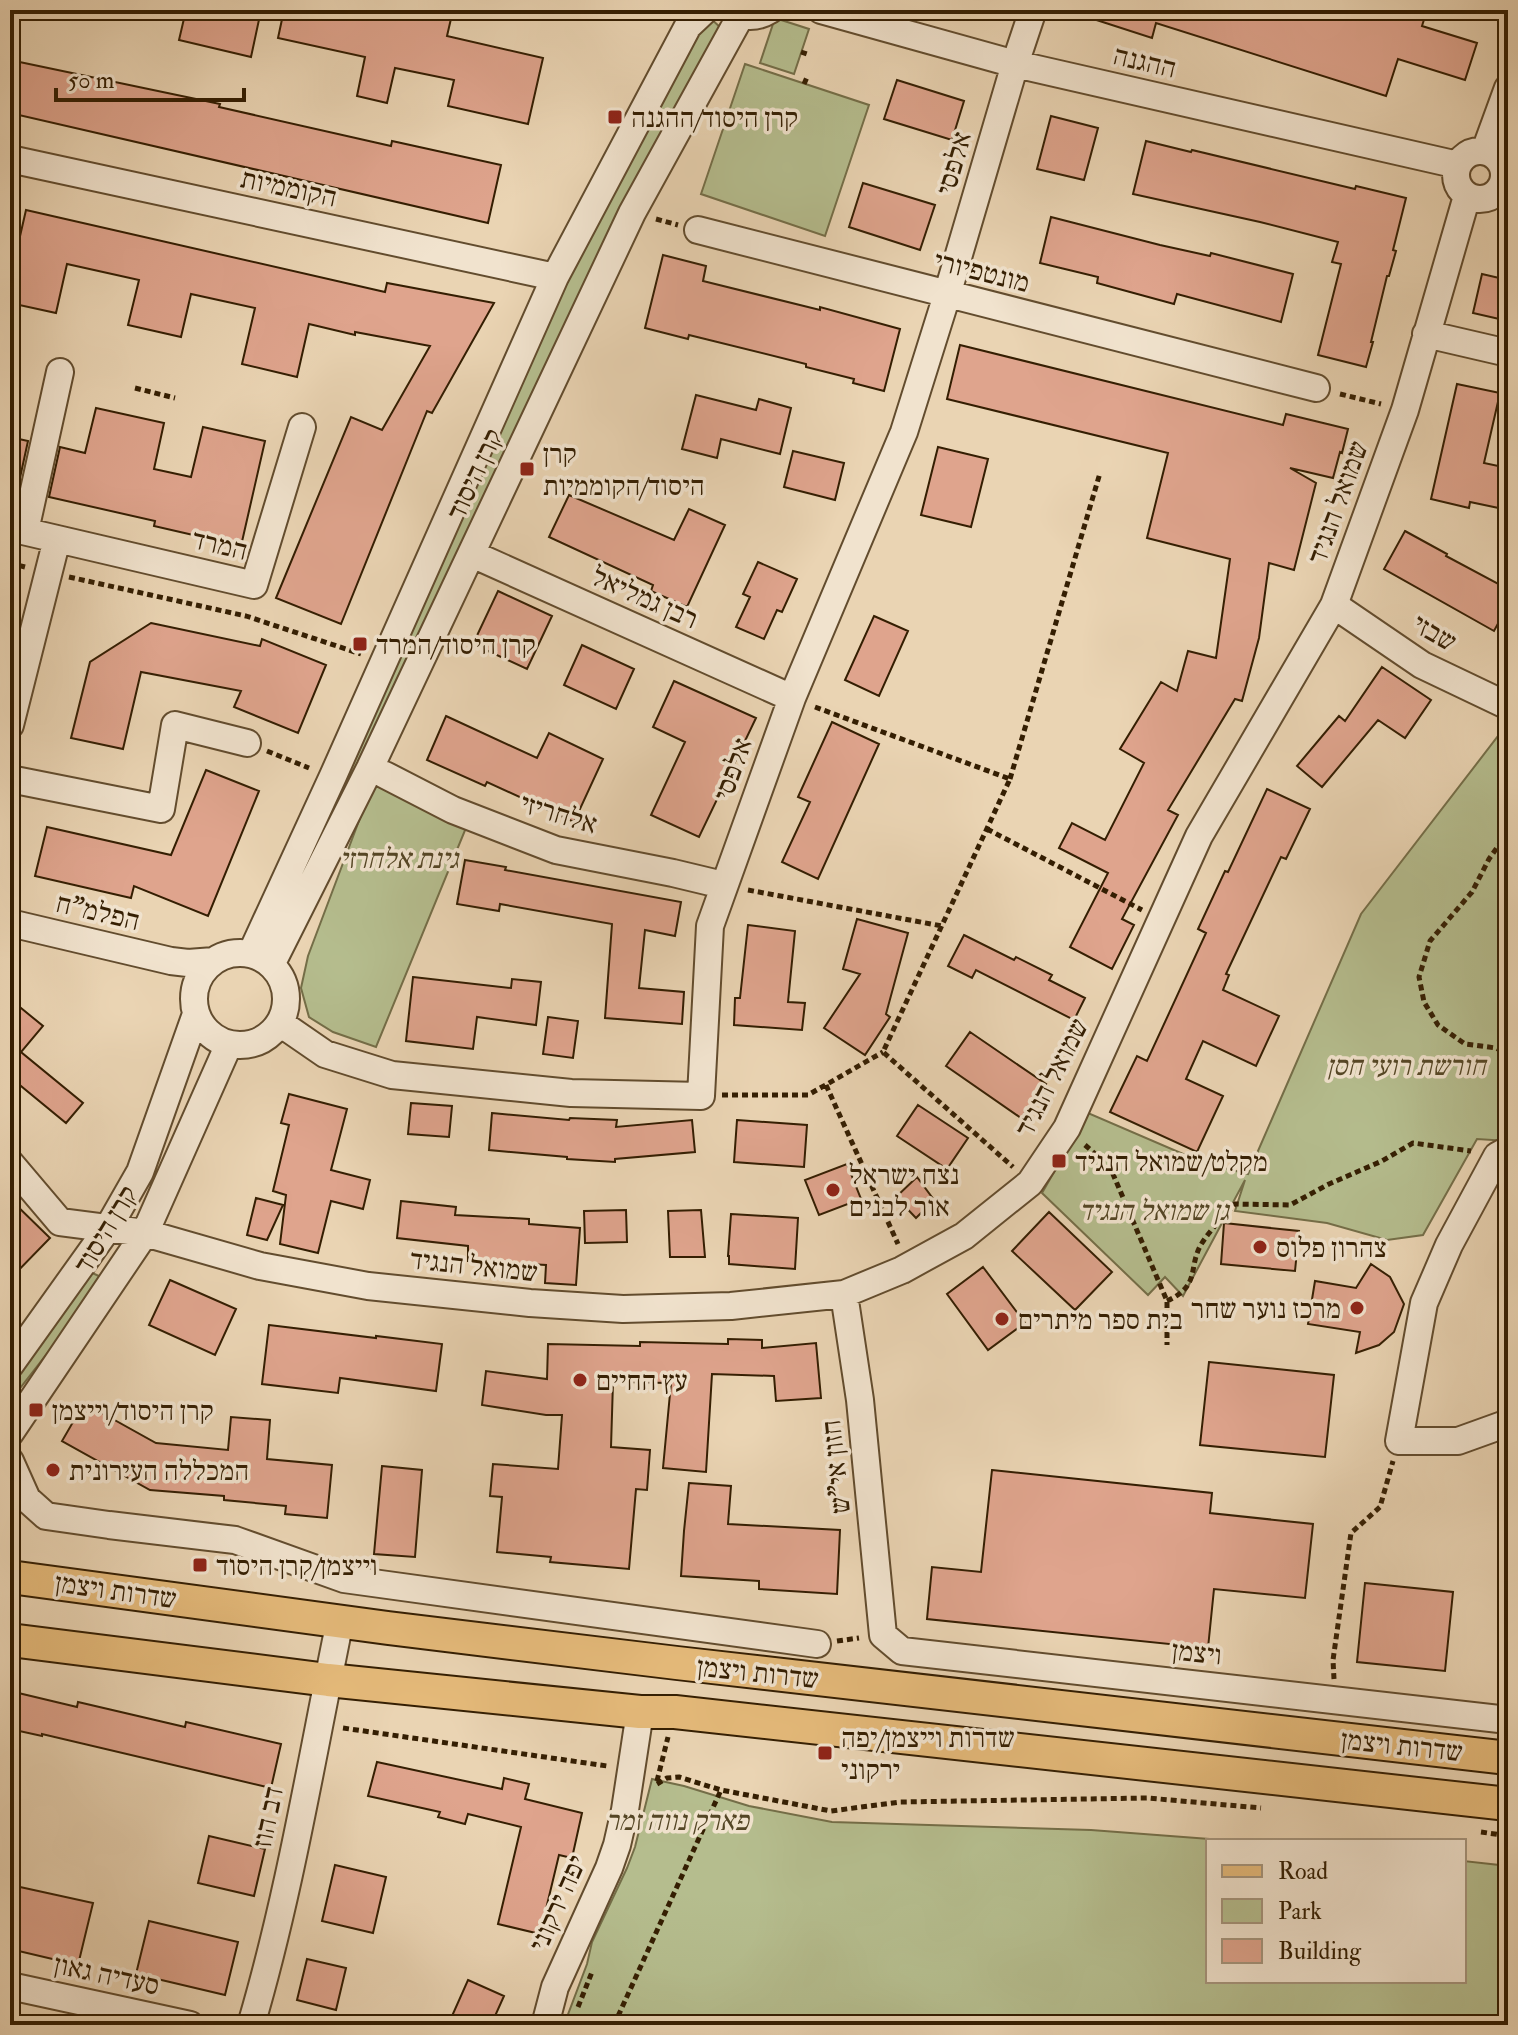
<svg xmlns="http://www.w3.org/2000/svg" width="1518" height="2035" viewBox="0 0 1518 2035" font-family="'IM FELL Double Pica','Frank Ruhl Libre',serif">
	<rect width="100%" height="100%" fill="#ead4b3"/>
	<filter id="stains"><feTurbulence type="fractalNoise" baseFrequency=".0025" numOctaves="4"/><feColorMatrix values="0 0 0 0 .2 0 0 0 0 .09 0 0 0 0 .02 0 0 0 .5 -.17"/></filter>
	<radialGradient id="worn" r=".72"><stop offset=".6" stop-color="#630" stop-opacity="0"/><stop offset="1" stop-color="#630" stop-opacity=".3"/></radialGradient>
	<path fill="#b5bd8e" stroke="#746e48" stroke-width="2" d="M708 16 722 29 274 951 315 826 558 283Z
		M775 18 809 29 794 74 760 63Z
		M745 64 869 105 825 236 701 194Z
		M1508 723V1141L1477 1139 1423 1235 1387 1240 1327 1223 1235 1211 1245 1180 1183 1296 1165 1277 1148 1295 1042 1193 1088 1113 1204 1163 1248 1174 1361 914Z
		M374 781 468 823 376 1047 333 1032 309 1017 301 988 308 956Z
		M88 1271 101 1277 81 1310 10 1401V1377Z
		M652 1779 684 1786 749 1806 832 1822 1091 1830 1236 1841H1208V1981H1464V1861L1508 1866V2025H564L587 1964 592 1942 627 1868 635 1847Z"/>
	<path fill="#dfa48d" stroke="#341e02" stroke-width="2" d="M186 10H237L260 15 251 57 179 40Z
		M284 10H453L447 36 543 58 528 124 448 106 454 80 395 68 387 103 357 96 365 57 278 38Z
		M1079 10H1427L1422 26 1477 43 1465 80 1398 59 1386 96 1156 23 1152 38 1078 14Z
		M10 60 220 104 219 107 391 146 392 141 501 165 488 223 10 113Z
		M897 80 964 101 952 140 884 119Z
		M1051 116 1098 128 1084 180 1037 169Z
		M1146 141 1191 152 1192 150 1355 189 1356 186 1406 198 1393 250 1396 251 1389 276H1387L1371 342H1373L1366 367 1318 355 1341 264 1332 262 1338 242 1260 222 1133 194Z
		M863 183 935 205 920 250 849 227Z
		M26 210 385 292 387 283 494 303 432 413 427 411 341 624 276 598 351 417 382 430 430 346 355 332V335L309 324 297 377 242 364 255 308 191 294 181 337 128 325 139 280 67 264 56 313 10 303V280Z
		M1051 217 1160 245 1210 256 1211 253 1293 274 1281 322 1177 294 1174 304 1097 283 1098 277 1040 263Z
		M663 255 706 266 703 281 820 310V307L900 329 884 391 853 383 854 379 806 367V364L689 335 688 339 645 328Z
		M1482 274 1508 280V321L1473 313Z
		M960 345 1283 425 1286 414 1348 429 1342 453 1340 452 1333 478 1290 468 1316 483 1294 570 1269 563 1259 638 1242 701 1235 699 1168 810 1178 815 1122 919 1134 925 1112 969 1070 947 1108 873 1059 848 1072 823 1105 840 1144 763 1120 749 1161 682 1177 691 1188 651 1216 658 1230 559 1147 538 1168 453 947 399Z
		M1457 384 1500 393 1484 463 1508 468V510L1470 502 1469 508 1431 499Z
		M696 395 756 410 759 399 791 408 780 454 721 439 717 458 682 449Z
		M96 408 164 423 154 469 191 477 203 427 265 441 241 546 154 526 155 521 49 497 60 447 85 453Z
		M10 437 28 441 18 487 10 485Z
		M938 447 988 459 971 527 921 515Z
		M793 451 844 463 835 500 784 487Z
		M569 495 674 540 689 509 725 525 687 607 651 591 653 585 549 537Z
		M1405 531 1447 554 1446 556 1508 589V605L1494 631 1384 569Z
		M758 562 797 579 782 612 777 610 764 639 736 627 750 597 743 594Z
		M498 591 552 616 527 669 473 644Z
		M874 616 908 631 879 696 845 680Z
		M151 623 260 646 262 639 326 665 298 733 234 707 241 691 141 672 123 749 71 738 90 662Z
		M582 645 634 669 616 709 564 685Z
		M1382 667 1431 700 1405 738 1378 720 1322 787 1297 766 1339 716 1345 721Z
		M674 681 756 718 699 837 651 815 685 742 653 727Z
		M446 716 537 758 549 733 603 759 574 822 487 782 485 786 427 760Z
		M832 722 879 744 818 879 782 862 810 802 798 797Z
		M206 770 259 791 208 916 134 886 131 898 35 876 47 827 171 855Z
		M1267 789 1310 809 1286 859 1281 857 1226 974 1229 975 1223 990 1279 1016 1256 1066 1203 1041 1186 1079 1223 1096 1197 1152 1110 1112 1137 1056 1147 1061 1206 933 1198 929 1225 871 1228 872Z
		M465 860 506 867 505 870 681 902 675 936 645 930 639 988 684 992 682 1024 605 1018 612 924 500 904 499 911 457 904Z
		M857 919 908 933 886 1014 890 1017 865 1055 824 1028 860 974 843 969Z
		M748 925 795 931 788 1002 805 1003 802 1030 734 1025 735 998H740Z
		M964 935 1014 960 1016 957 1052 975 1049 980 1085 998 1074 1020 976 970 972 978 948 966Z
		M413 977 511 988 512 979 541 982 536 1025 477 1017 473 1049 406 1041Z
		M10 999 43 1026 21 1052 83 1103 66 1123 10 1077Z
		M548 1017 578 1021 573 1058 543 1054Z
		M970 1032 1046 1084 1021 1118 946 1066Z
		M289 1094 347 1109 331 1170 370 1180 363 1209 331 1201 318 1253 280 1244 286 1195 273 1191 289 1125 281 1123Z
		M411 1103 452 1106 449 1137 408 1134Z
		M918 1105 968 1138 947 1169 897 1136Z
		M492 1113 569 1120 570 1118 617 1120 616 1127 692 1120 695 1152 615 1159V1162L567 1159V1157L489 1150Z
		M737 1120 807 1125 804 1167 734 1162Z
		M847 1164 861 1199 819 1215 805 1180Z
		M917 1177 934 1200 916 1218 896 1197Z
		M256 1198 283 1205 267 1240 247 1235Z
		M10 1199 50 1238 10 1279Z
		M401 1201 456 1207 455 1215 529 1219V1224L580 1228 576 1285 545 1283 546 1265 468 1261V1246L397 1238Z
		M626 1210 627 1242 585 1243 584 1211Z
		M701 1210 705 1257H670L668 1211Z
		M1049 1212 1112 1272 1075 1310 1012 1251Z
		M731 1214 798 1218 795 1269 729 1264V1256H728Z
		M1224 1223 1299 1231 1295 1271 1221 1264Z
		M1371 1264 1390 1277 1404 1304 1394 1332 1379 1345 1356 1353 1360 1332 1308 1324 1315 1281 1356 1288Z
		M983 1267 1025 1323 988 1350 947 1294Z
		M170 1280 236 1309 215 1355 149 1325Z
		M269 1325 376 1338V1336L442 1344 436 1391 340 1378 338 1393 262 1384Z
		M728 1339 762 1340V1348L816 1343 821 1398 776 1401 774 1376 712 1374 706 1472 663 1468 671 1383 613 1382 611 1447 650 1450 647 1490 636 1489 629 1569 550 1562 551 1557 497 1552 502 1497 490 1496 493 1464 558 1469 562 1415H546L482 1405 486 1371 547 1379 548 1344 640 1346V1342L728 1344Z
		M1209 1362 1334 1375 1325 1457 1200 1445Z
		M84 1403 156 1443 228 1450 231 1417 270 1420 267 1459 332 1465 327 1518 285 1514 286 1506 224 1500V1496L150 1490 62 1441Z
		M382 1466 422 1470 415 1557 374 1554Z
		M992 1470 1212 1493 1210 1513 1313 1524 1305 1598 1214 1589 1208 1648 927 1619 932 1567 981 1572Z
		M689 1483 731 1486 728 1524 840 1530 837 1594 759 1589V1581L681 1576 684 1531Z
		M1365 1583 1453 1592 1445 1671 1357 1662Z
		M10 1691 77 1707 78 1702 185 1727 186 1722 281 1744 271 1788 42 1734V1736L10 1729Z
		M377 1762 502 1789 504 1778 529 1784 525 1799 582 1813 572 1858 559 1855 540 1934 498 1924 521 1827 468 1814 465 1824 438 1817 440 1812 368 1796Z
		M209 1836 265 1849 254 1896 198 1883Z
		M335 1865 386 1877 373 1933 322 1921Z
		M20 1887 93 1903 78 1965 10 1949V1930Z
		M149 1921 238 1942 225 1995 136 1974Z
		M307 1959 346 1968 336 2010 297 2000Z
		M468 1980 504 1996 491 2025H448Z"/>
	<g fill="none" stroke-linecap="round" stroke-linejoin="round">
		<g stroke="#624c2e" stroke-width="30">
			<path id="minor" d="M730 10C744 18 757 18 770 10
				M821 10 1015 64 1458 165
				M1456 175a24 24 0 1 1 48 0a24 24 0 1 1-48 0Z
				M1485 151 1508 88
				M10 159 555 277
				M698 230 1316 388
				M1426 334 1508 353
				M10 528 254 585 302 427
				M25 531 60 372
				M472 554 792 698
				M1334 605 1422 665 1508 706
				M10 725 57 539
				M385 775 453 810 556 850 673 873 723 885
				M10 779 161 809 175 725 247 743
				M10 923 171 961 188 963 214 961
				M194 999a46 46 0 1 1 92 0a46 46 0 1 1-92 0Z
				M251 954 333 776 555 277 688 26 705 10
				M271 965 370 768 632 213 741 15
				M280 1023 325 1054 392 1075 571 1093 701 1096 710 926 792 698 904 432 947 295 1015 64 1033 10
				M1508 1150 1497 1156 1449 1245 1424 1303 1399 1441H1458L1508 1423
				M10 1163 60 1222 145 1233 260 1266 368 1286 530 1303 623 1309 731 1306 844 1294 902 1270 964 1236 1030 1183 1067 1128 1199 836 1334 605 1405 410 1467 196
				M844 1294 860 1400 883 1635 902 1651 1508 1720
				M10 1365 108 1228 140 1172 196 1014
				M10 1433 145 1233 229 1044
				M10 1461 27 1499 46 1516 109 1525 235 1540 344 1579 817 1644
				M10 1986 190 2025
				M251 2025C290 1893 312 1756 340 1621
				M545 2025 555 1987 609 1868 617 1845 625 1810 640 1712"/>
		</g>
		<g stroke="#341e02" stroke-width="36">
			<path id="major" d="M10 1577 388 1628 677 1663 1508 1758
				M10 1640 328 1680 640 1712H675L1508 1804"/>
		</g>
		<path stroke="#341e02" stroke-width="5" stroke-dasharray="6 4" stroke-linecap="butt" d="M801 52 807 54
			M804 84 808 75
			M656 219 678 225
			M135 388 175 398
			M1340 394 1381 404
			M10 563 25 567
			M69 577 246 616 361 654
			M815 707 1010 779 883 1052 1013 1167
			M267 751 309 768
			M1010 779 1100 473
			M987 829 1142 910
			M1508 832 1489 859 1472 892 1430 941 1419 977 1424 1002 1438 1025 1465 1044 1496 1048 1508 1054
			M748 890 942 926
			M1508 930V955
			M826 1085 898 1244
			M722 1095H808L883 1052
			M1508 1099 1500 1118 1508 1122
			M1085 1145 1110 1167 1167 1301V1345
			M1167 1301C1202 1285 1187 1267 1202 1243 1211 1229 1224 1216 1235 1204L1290 1205 1329 1184 1382 1161 1413 1143 1471 1151
			M837 1641 859 1638
			M1334 1679 1333 1660 1351 1533 1380 1507 1393 1461
			M343 1728 607 1766
			M657 1781 668 1737
			M657 1784 667 1778 679 1777 721 1790 831 1811 900 1802 1148 1798 1261 1808
			M1481 1832 1508 1836
			M578 2007 592 1972
			M614 2025 721 1790"/>
		<use href="#minor" stroke="#f1e3ce" stroke-width="26"/>
		<use href="#major" stroke="#e5ba7a" stroke-width="32"/>
	</g>
	<g fill="#8f2418" stroke="#f1e3ce" stroke-width="3">
		<rect x="607" y="109" width="16" height="16" rx="4"/>
		<rect x="519" y="461" width="16" height="16" rx="4"/>
		<rect x="352" y="636" width="16" height="16" rx="4"/>
		<rect x="1051" y="1153" width="16" height="16" rx="4"/>
		<circle cx="833" cy="1190" r="8"/>
		<circle cx="1260" cy="1247" r="8"/>
		<circle cx="1357" cy="1308" r="8"/>
		<circle cx="1002" cy="1319" r="8"/>
		<circle cx="580" cy="1380" r="8"/>
		<rect x="28" y="1402" width="16" height="16" rx="4"/>
		<circle cx="53" cy="1470" r="8"/>
		<rect x="192" y="1557" width="16" height="16" rx="4"/>
		<rect x="817" y="1745" width="16" height="16" rx="4"/>
	</g>
	<g text-anchor="middle" stroke-width="7" stroke-linejoin="round" paint-order="stroke">
		<g font-size="28" fill="#341e02" stroke="#f1e3ce">
			<text transform="translate(1145 61) rotate(13)" y="10">ההגנה</text>
			<text transform="translate(953 163) rotate(-74)" y="10">אלפסי</text>
			<text transform="translate(289 187) rotate(12)" y="10">הקוממיות</text>
			<text transform="translate(982 271) rotate(14)" y="10">מונטפיורי</text>
			<text transform="translate(474 474) rotate(-65)" y="10">קרן היסוד</text>
			<text transform="translate(1337 502) rotate(-70)" y="10">שמואל הנגיד</text>
			<text transform="translate(220 544) rotate(13)" y="10">המרד</text>
			<text transform="translate(645 597) rotate(24)" y="10">רבן גמליאל</text>
			<text transform="translate(1435 632) rotate(30)" y="10">שבזי</text>
			<text transform="translate(732 769) rotate(-70)" y="10">אלפסי</text>
			<text transform="translate(559 813) rotate(17)" y="10">אלחריזי</text>
			<text transform="translate(98 911) rotate(13)" y="10">הפלמ"ח</text>
			<text transform="translate(1051 1077) rotate(-63)" y="10">שמואל הנגיד</text>
			<text transform="translate(105 1229) rotate(-59)" y="10">קרן היסוד</text>
			<text transform="translate(474 1265) rotate(6)" y="10">שמואל הנגיד</text>
			<text transform="translate(835 1467) rotate(-96)" y="10">חזון אי"ש</text>
			<text transform="translate(116 1590) rotate(8)" y="10">שדרות ויצמן</text>
			<text transform="translate(1197 1652) rotate(6)" y="10">ויצמן</text>
			<text transform="translate(758 1672) rotate(6)" y="10">שדרות ויצמן</text>
			<text transform="translate(1402 1745) rotate(6)" y="10">שדרות ויצמן</text>
			<text transform="translate(267 1817) rotate(-78)" y="10">דב הוז</text>
			<text transform="translate(557 1903) rotate(-66)" y="10">יפה ירקוני</text>
			<text transform="translate(107 1974) rotate(12)" y="10">סעדיה גאון</text>
		</g>
		<g font-size="28" fill="#341e02" stroke="#f1e3ce" text-anchor="start">
			<text x="631" y="127">קרן היסוד/ההגנה</text>
			<text x="543" y="463">קרן<tspan x="543" dy="32">היסוד/הקוממיות</tspan></text>
			<text x="376" y="654">קרן היסוד/המרד</text>
			<text x="1075" y="1171">מקלט/שמואל הנגיד</text>
			<text x="849" y="1184">נצח ישראל<tspan x="849" dy="32">אור לבנים</tspan></text>
			<text x="1276" y="1257">צהרון פלוס</text>
			<text x="1341" y="1318" text-anchor="end">מרכז נוער שחר</text>
			<text x="1018" y="1329">בית ספר מיתרים</text>
			<text x="596" y="1390">עץ החיים</text>
			<text x="52" y="1420">קרן היסוד/וייצמן</text>
			<text x="69" y="1480">המכללה העירונית</text>
			<text x="216" y="1575">וייצמן/קרן היסוד</text>
			<text x="841" y="1747">שדרות וייצמן/יפה<tspan x="841" dy="32">ירקוני</tspan></text>
		</g>
		<g font-size="28" font-style="italic" fill="#544625" stroke="#f1e3ce">
			<text x="399" y="868">גינת אלחרזי</text>
			<text x="1406" y="1075">חורשת רועי חסן</text>
			<text x="1154" y="1220">גן שמואל הנגיד</text>
			<text x="677" y="1830">פארק נווה זמר</text>
		</g>
	</g>
	<rect width="1518" height="2035" fill="none" stroke="#ead4b3" stroke-width="40"/>
	<rect x="12" y="12" width="1494" height="2011" fill="none" stroke="#341e02" stroke-width="4"/>
	<rect x="20" y="20" width="1478" height="1995" fill="none" stroke="#341e02" stroke-width="2"/>
	<rect x="1206" y="1839" width="260" height="144" fill="#f1e3ce" stroke="#a5947c" stroke-width="2"/>
	<rect x="1222" y="1865" width="40" height="12" fill="#e5ba7a" stroke="#a5947c" stroke-width="2"/>
	<text x="1278" y="1879" font-size="24" fill="#341e02">Road</text>
	<rect x="1222" y="1899" width="40" height="24" fill="#b5bd8e" stroke="#a5947c" stroke-width="2"/>
	<text x="1278" y="1919" font-size="24" fill="#341e02">Park</text>
	<rect x="1222" y="1939" width="40" height="24" fill="#dfa48d" stroke="#a5947c" stroke-width="2"/>
	<text x="1278" y="1959" font-size="24" fill="#341e02">Building</text>
	<path d="M56 88v12h188v-12" fill="none" stroke="#341e02" stroke-width="4"/>
	<text x="68" y="88" font-size="24" fill="#341e02" stroke="#f1e3ce" stroke-width="6" paint-order="stroke">50 m</text>
	<rect width="100%" height="100%" filter="url(#stains)"/>
	<rect width="100%" height="100%" fill="url(#worn)"/>
</svg>
